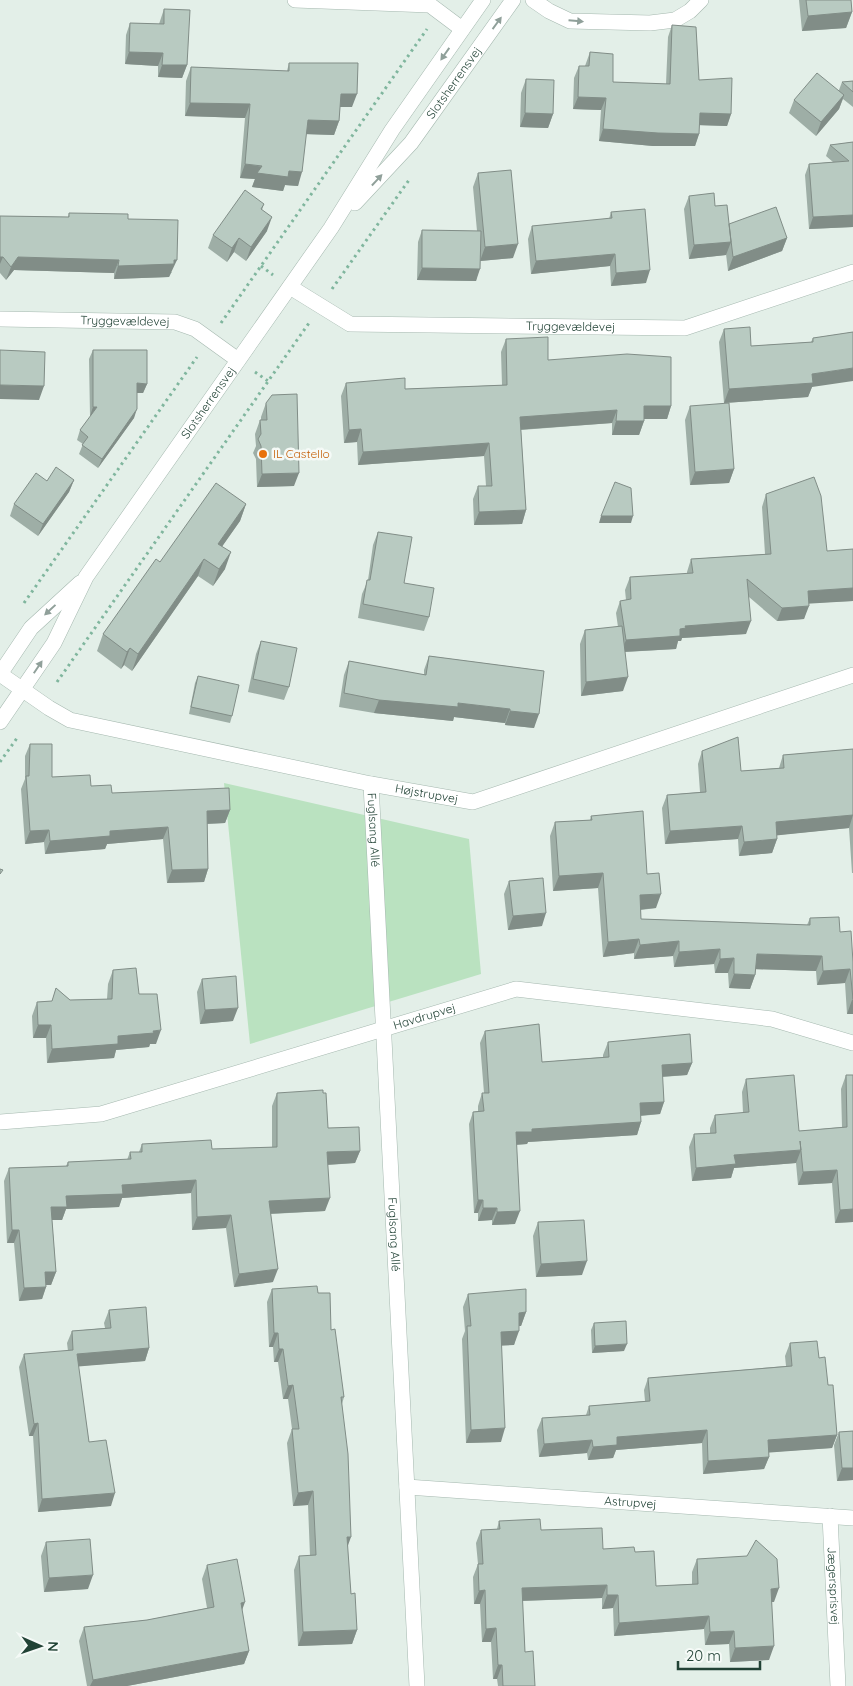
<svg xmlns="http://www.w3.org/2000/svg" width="853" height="1686" viewBox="0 0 853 1686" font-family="Quicksand,sans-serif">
	<rect width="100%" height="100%" fill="#e3efe8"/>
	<path fill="#bae2c0" d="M224 783 469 839 481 974 250 1044Z"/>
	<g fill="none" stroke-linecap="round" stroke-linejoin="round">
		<g stroke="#a5b8af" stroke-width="16">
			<g id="minor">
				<path d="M295 0 430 5 462 29"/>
				<path d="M533 0 549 11 570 21 650 23 675 20 690 11 701 0"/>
				<path id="s1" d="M290 287 350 324 685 328 853 272"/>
				<path id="s2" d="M0 319 175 322 195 329 238 360"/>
				<path id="s3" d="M0 674 49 708 70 720 371 784 473 802 853 675"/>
				<path id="s4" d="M371 784 417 1686"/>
				<path id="s5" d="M0 1122 101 1114 516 989 772 1019 853 1043"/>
				<path id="s6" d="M407 1487 853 1518"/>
				<path id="s7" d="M830 1516 838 1686"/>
			</g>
		</g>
		<g stroke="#a5b8af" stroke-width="16">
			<g id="tertiary">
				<path id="s8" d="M355 203 411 143 513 0"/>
				<path d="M0 674 31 628 80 583"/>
				<path id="s9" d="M0 722 54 643 86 577 331 228 392 130 483 0"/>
			</g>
		</g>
		<path stroke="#80b69e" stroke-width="3" stroke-dasharray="2.5 4" stroke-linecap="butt" d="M261 266 273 275
			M332 289 409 180
			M221 323 427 29
			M255 372 268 381
			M24 603 197 357
			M57 682 309 323
			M0 762 17 738"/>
		<use href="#minor" stroke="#fff" stroke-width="15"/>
		<use href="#tertiary" stroke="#fff" stroke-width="15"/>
	</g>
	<path fill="#9eaea6" d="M799 0H851L852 12 846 28 802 31Z
		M164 9 187 65 182 78 158 77V66L125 64 126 35 130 23 159 24Z
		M672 25 699 80 731 114 727 126 699 125V134L695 146H653L599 141 601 110 573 109 574 78 579 66H585L590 52 613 82 666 84 668 37Z
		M289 63 352 107H340L339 121 334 135 306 134 298 186 285 185 283 191 252 187 255 179 240 178 245 118 185 116 186 81 191 67 287 71Z
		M526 79 553 114 548 128 520 127 521 93Z
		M853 81V107L843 99 839 109 816 136 789 113 794 100 839 90 842 82Z
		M853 142V227L809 229 805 175 809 164 833 162 826 156 830 145Z
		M478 173 513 258 480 261 476 281 417 280 418 242 422 230 477 231 473 187Z
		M689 196 715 206 729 225 787 238 782 251 728 271 726 254V255L689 259 684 209Z
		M264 204 262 210 267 231 246 261 234 252 227 262 208 248 213 235Z
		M611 212 646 283 611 286 610 266 531 274 528 239 532 226 609 219Z
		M69 213 128 219 172 273H171L169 277 114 279V273L14 270 6 280 0 273V216L68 217Z
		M724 329 751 346 811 342 813 338 853 332 812 387 808 397 724 403 719 342Z
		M506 339 548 360 671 406 667 419H644V421L639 435H612V423L521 430 526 510 522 524 474 525 473 499 478 486H486L484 456 358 465 357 442 344 443 341 396 346 383 405 389 502 385 501 352Z
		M93 350 147 384 143 393H137L134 418 98 468 79 454 83 444 77 440 80 430 91 416H90L89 359Z
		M266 403 294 486 257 487 256 459 253 453 256 446 255 434 260 420H261V417Z
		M690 406 734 469 729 483 690 485 685 420Z
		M74 480 69 492 38 536 10 516 14 504 47 481Z
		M766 494 827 551 853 549V601L808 603 804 619 777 621 749 597 746 634 682 638 681 641H678L676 649 625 652 623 691 581 696 580 644 585 630 618 627 616 613 620 601 626 600 625 590 630 577 687 574V572L691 559 765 554 762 507Z
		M246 504 240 521 222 546 225 569 213 586 198 576 132 671 124 665 121 669 97 651 103 634 160 562Z
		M378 532 404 583 429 617 424 631 358 618 362 594 368 580 373 545Z
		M261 641 289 687 284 700 248 692 256 654Z
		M429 656 544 671 534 728 505 725V723L454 717 453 721 374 713 339 707 344 675 349 661 424 675V670Z
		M198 676 232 716 230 723 189 714 195 683Z
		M30 744 52 777 91 786 112 793 230 810 225 823 207 824 208 869 204 882 167 883 163 839 107 844 105 849 45 854 44 842 25 844 21 789 25 779V756Z
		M853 749V873H852L849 828 777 835V839L772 853 739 856 738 839 665 844 662 808 667 795 700 792 698 764 702 751 741 771 779 768 783 755Z
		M591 816 647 874 656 908 641 910V919L807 925 810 918 840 932 853 962V1014H847L845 983 817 985 816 971 756 969 755 975 750 989 729 988 728 973H715L714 964 674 967 673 956 634 959V953L603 957 598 888 553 891 550 836 555 822 590 820Z
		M509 881 542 926 508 930 504 894Z
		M113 970 139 994 156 1044H150L149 1047 116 1050 114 1058 47 1063 46 1038H33L32 1016 37 1002 52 1001 56 988 70 1000 107 999 108 984Z
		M202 979 233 1021 200 1024 197 992Z
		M485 1031 542 1062 603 1057V1055L608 1042 692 1063 687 1075 662 1077 664 1102 660 1114 641 1116V1122L637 1135 528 1142 527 1144 516 1145 515 1224 492 1225V1220L478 1221V1213H474L469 1124 473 1112 478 1111V1106L482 1093H484L480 1043Z
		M846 1075H853V1222L835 1223 832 1183 798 1185 796 1163 734 1168 731 1178 692 1181 689 1147 694 1134 710 1133V1128L715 1115 743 1113 742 1092 746 1079 799 1131 842 1127 841 1089Z
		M277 1093 360 1151 355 1163 328 1165 325 1211 271 1214 273 1282 234 1287 226 1228 192 1230 191 1193 122 1198 119 1207 66 1209 62 1220H52L56 1272 51 1285H46V1287L42 1299 19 1301 14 1243H7L4 1181 9 1168 66 1166 68 1162 127 1160 130 1152H139L142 1144 212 1149 272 1147V1106Z
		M538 1222 582 1275 536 1277 533 1236Z
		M272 1289 318 1293 331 1330 344 1397 342 1404 347 1548 351 1594 357 1630 352 1644 298 1646 294 1570 299 1556H310L308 1505 293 1506 287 1443 292 1429 288 1399H283L278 1362H274L273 1347H269L267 1302Z
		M468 1294 526 1312 521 1326H519L514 1345H501V1442L466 1443 462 1339 465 1331 463 1307Z
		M109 1310 149 1348 145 1361 78 1366 89 1442 111 1506 38 1512 33 1436H29L19 1367 24 1354 68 1351 67 1343 72 1331 105 1328 104 1323Z
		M594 1323 624 1351 592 1353 591 1330Z
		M790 1343 819 1358 828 1385 837 1435 832 1448 769 1452V1457L764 1469 703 1474 702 1443 616 1450 613 1458 588 1460 587 1453 539 1457 537 1430 542 1418 586 1415 589 1406 645 1401 644 1390 648 1378 786 1366 785 1356Z
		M853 1431V1480L837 1481 834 1445 839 1432Z
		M499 1521 541 1530 603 1549 635 1552 656 1586 692 1584V1572L697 1559 774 1602H772L769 1660 730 1662 729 1644 705 1645 704 1629 614 1636 613 1608 602 1609V1598L522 1601 525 1652 535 1686H498L497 1679H493L491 1642H482L480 1604H474L473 1577 478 1564 476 1543 481 1530 497 1529Z
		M46 1542 88 1589 44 1592 41 1556Z
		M207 1565 249 1651 244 1664 127 1686H87L79 1641 84 1627 147 1620 207 1608 202 1579Z"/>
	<path fill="#818d87" d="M852 12 846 28 802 31 808 16Z
		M129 52 163 53 158 66 125 64Z
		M162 65H187L182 78 158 77Z
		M341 94H357L352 107H336Z
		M844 95 839 109 816 136 821 122Z
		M578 97 606 98 601 110 573 109Z
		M190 103 250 104 245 118 185 116Z
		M525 113 553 114 548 128 520 127Z
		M700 113 731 114 727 126 695 125Z
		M308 120 339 121 334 135 303 134Z
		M603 129 699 134 695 146H653L599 141Z
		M245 164 289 171 302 172 298 186 285 185 283 191 252 187 255 179 240 178Z
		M853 215V227L809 229 813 217Z
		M272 217 267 231 246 261 251 247Z
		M239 238 234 252 227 262 232 248Z
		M787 238 782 251 728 271 733 257Z
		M731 242 726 255 689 259 694 245Z
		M518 244 513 258 480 261 485 247Z
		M615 254 610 266 531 274 536 261Z
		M0 257H3L0 264Z
		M18 257 119 260 114 273 14 270 6 280 11 267Z
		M174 260H177L169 277 114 279 118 266Z
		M422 268 480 269 476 281 417 280Z
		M650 270 646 283 611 286 616 273Z
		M853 368V381L812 387 808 397 724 403 729 389 812 374Z
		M137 383 147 384 143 393H134Z
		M0 385 44 386 39 400 0 399Z
		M644 406H671L667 419H639Z
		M93 407H97L94 416H90Z
		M137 409 134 418 98 468 102 459Z
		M617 410 612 423 515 430 520 417Z
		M616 421H644L639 435H612Z
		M361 429 357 442 344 443 349 430Z
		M489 443 484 456 358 465 363 452Z
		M734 469 729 483 690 485 695 472Z
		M299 473 294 486 257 487 262 474Z
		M74 480 69 492 38 536 43 524Z
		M246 504 240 521 212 561 218 544Z
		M526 510 522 524 474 525 479 512Z
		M601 516H633L631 523H599Z
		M231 552 225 569 213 586 219 569Z
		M204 559 198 576 132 671 138 654Z
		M853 588V601L803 604 808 591Z
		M809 606 804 619 777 621 782 608Z
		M751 621 746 634 682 638 681 641H678L676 649 621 652 626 640 680 629 685 626Z
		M130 648 124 665 121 669 127 652Z
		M628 677 623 691 581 696 586 682Z
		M379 700 458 703 510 709 505 723 454 717 453 721 374 713Z
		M510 711 539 714 534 728 505 725Z
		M230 810 225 823 202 824 207 811Z
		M853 815 849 828 771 836 776 822Z
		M742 826 738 839 665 844 670 831Z
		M168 827 163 839 107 844 105 849 45 854 50 841 110 831Z
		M49 830 44 842 25 844 30 831Z
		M777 839 772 853 739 856 744 842Z
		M208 869 204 882 167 883 172 870Z
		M603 873 598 888 553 891 559 876Z
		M661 894 656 908 635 910 640 895Z
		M546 913 542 926 508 930 513 916Z
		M639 939 634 953 603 957 608 942Z
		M679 941 673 956 634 959 640 945Z
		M720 949 714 964 674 967 679 952Z
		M757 954 822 956 816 971 751 969Z
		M734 958 728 973H715L720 959Z
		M850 969 845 983 817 985 823 971Z
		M734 974 755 975 750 989 729 988Z
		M853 999V1014H847L852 1000Z
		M238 1008 233 1021 200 1024 205 1010Z
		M38 1025H51L46 1038H33Z
		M161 1030 156 1044H150L149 1047 116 1050 114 1058 47 1063 52 1049 118 1036Z
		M692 1063 687 1075 657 1077 662 1065Z
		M664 1102 660 1114 635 1116 640 1103Z
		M641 1122 637 1135 528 1142 527 1144 511 1145 516 1132 532 1129Z
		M801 1150 796 1163 734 1168 731 1178 692 1181 696 1168 734 1155Z
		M360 1151 355 1163 322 1165 327 1152Z
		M837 1170 832 1183 798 1185 803 1172Z
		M196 1180 191 1193 122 1198 119 1207 66 1209 62 1220H46L51 1207 66 1196 122 1185Z
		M330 1198 325 1211 264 1214 269 1201Z
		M478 1200H483L478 1213H474Z
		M483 1208H497L492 1220 478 1221Z
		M853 1209V1222L835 1223 840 1210Z
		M520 1211 515 1224 492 1225 497 1212Z
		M231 1215 226 1228 192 1230 197 1217Z
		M12 1230H19L14 1243H7Z
		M587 1261 582 1275 536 1277 541 1264Z
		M278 1269 273 1282 234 1287 239 1274Z
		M45 1272H56L51 1285H40Z
		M46 1287 42 1299 19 1301 24 1288Z
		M526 1312 521 1326H514L519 1313Z
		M519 1331 514 1345 496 1346 501 1332Z
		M274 1333H278L273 1347H269Z
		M627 1344 624 1351 592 1353 595 1346Z
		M149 1348 145 1361 72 1367 77 1354Z
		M279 1349H283L278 1362H274Z
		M293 1385 288 1399H283L288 1386Z
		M38 1423 33 1436H29L34 1424Z
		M505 1428 501 1442 466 1443 471 1430Z
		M707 1430 702 1443 616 1450 613 1458 588 1460 593 1447 617 1437Z
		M837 1435 832 1448 763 1453 768 1440Z
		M592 1440 587 1453 539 1457 544 1444Z
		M769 1457 764 1469 703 1474 708 1461Z
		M842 1468H853V1480L837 1481Z
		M313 1491 308 1505 293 1506 298 1493Z
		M115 1493 111 1506 38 1512 42 1499Z
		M347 1537H351L346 1551Z
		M93 1575 88 1589 44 1592 49 1578Z
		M607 1585 602 1598 517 1601 522 1588Z
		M779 1588 774 1602H766L771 1589Z
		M485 1590 480 1604H474L479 1591Z
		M607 1595H618L613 1608 602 1609Z
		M245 1602 240 1616 241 1603Z
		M709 1616 704 1629 614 1636 619 1623Z
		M496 1628 491 1642H482L486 1629Z
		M357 1630 352 1644 298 1646 303 1632Z
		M734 1631 729 1644 705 1645 710 1632Z
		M774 1646 769 1660 730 1662 735 1648Z
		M249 1651 244 1664 127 1686H90L93 1680Z
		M498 1665H502L497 1679H493Z"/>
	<path fill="#b8cac1" stroke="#818d87" d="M806 0H851L852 12 808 16Z
		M164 9 190 10 187 65H162L163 53 129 52 130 23 164 24Z
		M672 25 696 27 699 80 732 78 731 114 700 113 699 134 658 133 603 129 606 98 578 97 579 66H589L590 52 613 54V82L670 84Z
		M289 63H358L357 94H341L339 121 308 120 302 172 289 171 288 177 257 173 262 166 245 164 250 104 190 103 191 67 289 71Z
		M817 73 844 95 821 122 794 100Z
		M526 79 554 80 553 114 525 113Z
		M853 81V92L842 82Z
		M853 142V215L813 217 809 164 849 161 830 145Z
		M511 170 518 244 485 247 478 173Z
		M245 190 264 204 261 209 272 217 251 247 239 238 232 248 213 235Z
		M714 193 715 206 727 205 731 242 694 245 689 196Z
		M776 207 787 238 733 257 729 224Z
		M645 209 650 270 616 273 615 254 536 261 532 226 612 218 611 212Z
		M69 213 128 214V219L178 220 177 260H174V264L118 266 119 260 18 257 11 267 3 257H0V216L69 217Z
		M422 230 481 231 480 269 422 268Z
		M750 327 751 346 813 342V338L853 332V368L812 374 813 383 729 389 724 329Z
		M548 337V360L627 354 671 357V406H644V421H616L617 410 520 417 526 510 479 512 478 486H492L489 443 363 452 361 429 349 430 346 383 405 378V389L507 385 506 339Z
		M0 350 45 352 44 386 0 385Z
		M93 350H147V384L137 383V409L102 459 82 445 88 437 80 430 97 407H93Z
		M297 394 299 473 262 474 261 446 258 439 261 434 260 420H267L266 403 272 395Z
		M729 403 734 469 695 472 690 406Z
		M56 467 74 480 43 524 14 504 36 473 47 481Z
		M814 477 821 496 827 551 853 549V588L808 591 809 606 782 608 747 579 751 621 685 626 686 628 680 629V636L626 640 620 601 631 599 630 577 693 573 691 559 771 554 766 494Z
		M615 482 631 488 633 516H601Z
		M216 483 246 504 218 544 231 552 219 569 204 559 138 654 130 648 127 652 103 634 156 559 160 562Z
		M378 532 412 537 404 583 434 588 429 617 363 604 367 580H370Z
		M622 626 628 677 586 682 585 630Z
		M261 641 297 648 289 687 253 679Z
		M429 656 544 671 539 714 510 711V709L458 703V707L379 700 344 693 349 661 426 675Z
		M198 676 239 685 232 716 191 707Z
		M738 737 741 771 784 768 783 755 853 749V815L776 822 777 839 744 842 742 826 670 831 667 795 706 792 702 751Z
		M30 744H52V777L90 775 91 786 111 785 112 793 229 788 230 810 207 811 208 869 172 870 168 827 110 831V836L50 841 49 830 30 831 26 776H29Z
		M643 811 647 874 659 873 661 894 640 895 641 919 810 925V918L839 917 840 932 851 931 853 962V999L850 969 823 971 822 956 757 954 755 975 734 974V958L720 959V949L679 952V941L640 945 639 939 608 942 603 873 559 876 555 822 592 820 591 816Z
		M0 869 3 870 0 874Z
		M543 878 546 913 513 916 509 881Z
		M136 968 139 994H157L161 1030 153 1031 154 1033 118 1036V1044L52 1049 51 1025H38L37 1002 52 1001 56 988 70 1000 112 999 113 970Z
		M236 976 238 1008 205 1010 202 979Z
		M539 1024 542 1062 609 1057 608 1042 690 1034 692 1063 662 1065 664 1102 640 1103 641 1122 532 1129V1132H516L520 1211 497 1212V1208H483V1200H478L473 1112 484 1111 482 1093H489L485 1031Z
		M794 1075 799 1131 847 1127 846 1075H853V1209L840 1210 837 1170 803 1172 800 1141 801 1150 734 1155 736 1164 696 1168 694 1134 716 1133 715 1115 749 1112 746 1079Z
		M323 1090V1093H326L328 1128 359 1127 360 1151 327 1152 330 1198 269 1201 278 1269 239 1274 231 1215 197 1217 196 1180 122 1185 123 1194 66 1196 67 1207H51L56 1272H45L46 1287 24 1288 19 1230H12L9 1168 68 1166V1162L131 1159 130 1152H142V1144L211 1140 212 1149 277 1147V1093Z
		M584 1220 587 1261 541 1264 538 1222Z
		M317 1286 318 1293H330L331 1330 335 1329 344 1397H341L348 1454 351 1537H347L351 1594 355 1593 357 1630 303 1632 299 1556 316 1555 313 1491 298 1493 292 1429H299L293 1385 288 1386 283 1349H279L278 1333H274L272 1289Z
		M526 1289V1312L519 1313V1331L501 1332 505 1428 471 1430 467 1326H471L468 1294Z
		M146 1307 149 1348 77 1354 89 1442 106 1440 115 1493 42 1499 38 1423 34 1424 24 1354 73 1350 72 1331 111 1328 109 1310Z
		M626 1321 627 1344 595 1346 594 1323Z
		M817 1341 819 1358 825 1357 828 1385H833L837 1435 768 1440 769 1457 708 1461 707 1430 617 1437V1445L593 1447 592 1440 544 1444 542 1418 590 1415 589 1406 650 1401 648 1378 792 1366 790 1343Z
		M853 1431V1468H842L839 1432Z
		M540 1519 541 1530 602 1528 603 1549 634 1547 635 1552 654 1551 656 1586 698 1584 697 1559 747 1556 756 1540 777 1559 779 1588 771 1589 774 1646 735 1648 734 1631 710 1632 709 1616 619 1623 618 1595H607V1585L522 1588 525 1652 533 1651 535 1686H503L502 1665H498L496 1628 486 1629 485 1590 479 1591 478 1564H483L481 1530 500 1529 499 1521Z
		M90 1539 93 1575 49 1578 46 1542Z
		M237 1559 245 1602 241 1603 249 1651 93 1680 84 1627 147 1620 214 1607 207 1565Z"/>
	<defs><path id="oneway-solid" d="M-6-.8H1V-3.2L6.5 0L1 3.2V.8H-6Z" transform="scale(1.25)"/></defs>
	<g fill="#90a09a">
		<use href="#oneway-solid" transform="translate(576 21) rotate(5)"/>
		<use href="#oneway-solid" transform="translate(497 23) rotate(-54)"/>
		<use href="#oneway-solid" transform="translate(445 54) rotate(125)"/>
		<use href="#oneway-solid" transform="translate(377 180) rotate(-47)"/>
		<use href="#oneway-solid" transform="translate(50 610) rotate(137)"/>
		<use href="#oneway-solid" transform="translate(38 667) rotate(-56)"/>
	</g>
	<circle fill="#e8710a" stroke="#f5faf7" stroke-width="2" cx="263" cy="454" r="5"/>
	<g text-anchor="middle" stroke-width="5" stroke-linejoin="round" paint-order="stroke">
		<g font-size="12" fill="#214235" stroke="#f5faf7">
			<text dy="4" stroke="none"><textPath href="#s8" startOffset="156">Slotsherrensvej</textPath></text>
			<text dy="4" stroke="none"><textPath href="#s2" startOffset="125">Tryggevældevej</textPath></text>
			<text dy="4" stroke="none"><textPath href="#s1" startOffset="291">Tryggevældevej</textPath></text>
			<text dy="4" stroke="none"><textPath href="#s9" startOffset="382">Slotsherrensvej</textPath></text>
			<text dy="4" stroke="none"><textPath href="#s3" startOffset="448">Højstrupvej</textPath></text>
			<text dy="4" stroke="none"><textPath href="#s4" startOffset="46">Fuglsang Allé</textPath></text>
			<text dy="4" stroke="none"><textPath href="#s5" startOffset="439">Havdrupvej</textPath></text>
			<text dy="4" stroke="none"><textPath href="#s4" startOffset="451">Fuglsang Allé</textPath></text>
			<text dy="4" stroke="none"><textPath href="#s6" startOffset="224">Astrupvej</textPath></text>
			<text dy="4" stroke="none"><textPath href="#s7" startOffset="70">Jægersprisvej</textPath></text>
		</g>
		<g font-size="12" fill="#c56008" stroke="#f5faf7" text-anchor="start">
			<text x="273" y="458">IL Castello</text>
		</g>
	</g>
	<g transform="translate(40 1646) rotate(92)" stroke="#f5faf7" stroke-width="4" paint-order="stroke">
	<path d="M0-4L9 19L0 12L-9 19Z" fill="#214235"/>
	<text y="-8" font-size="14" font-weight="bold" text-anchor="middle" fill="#214235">N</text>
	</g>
	<path d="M678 1661v8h82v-8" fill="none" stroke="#214235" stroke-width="2.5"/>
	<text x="686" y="1661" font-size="15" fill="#214235" stroke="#f5faf7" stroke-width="4" paint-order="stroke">20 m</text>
</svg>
